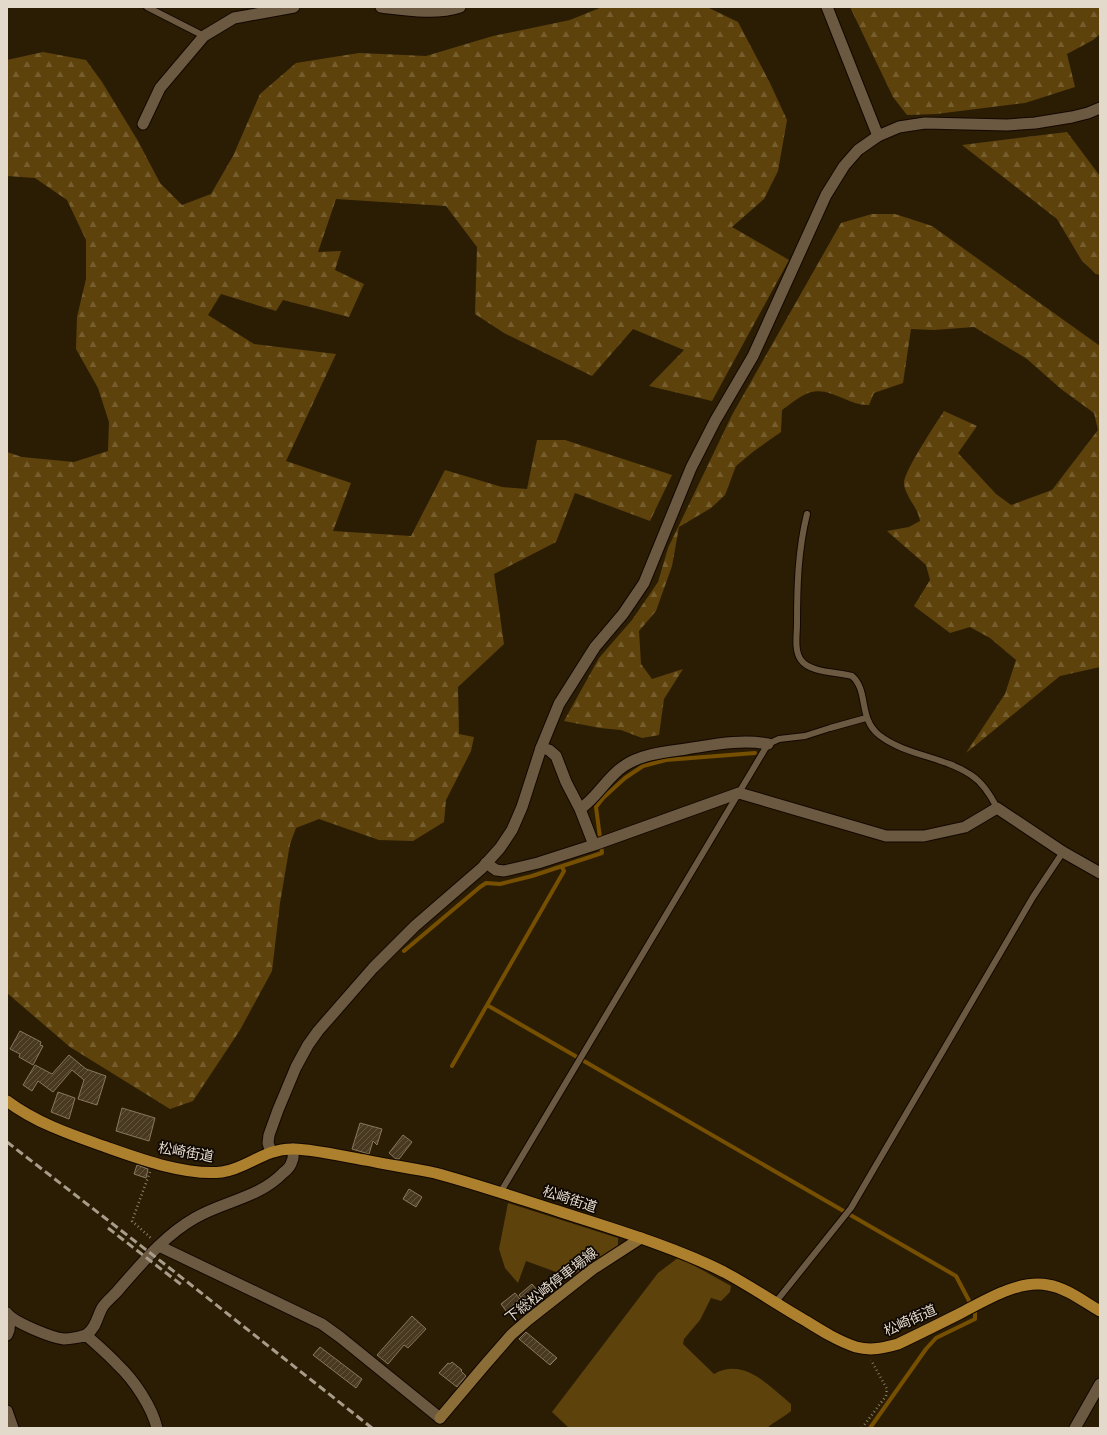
<svg xmlns="http://www.w3.org/2000/svg" width="1107" height="1435" viewBox="0 0 1107 1435" font-family="Spectral,'Noto Sans JP',serif">
	<defs>
		<pattern id="forest-firs" width="22" height="20" patternUnits="userSpaceOnUse"><rect width="22" height="20" fill="#5e420c"/><path d="M5 1l3.5 6h-7zM16 11l3.5 6h-7z" fill="#755d2e"/></pattern>
		<pattern id="building-hatch" width="6" height="6" patternUnits="userSpaceOnUse"><rect width="6" height="6" fill="#493921"/><path d="M-1 1l2-2M0 6l6-6M5 7l2-2" fill="none" stroke="#635540"/></pattern>
	</defs>
	<rect width="100%" height="100%" fill="#2b1d04"/>
	<path fill="#5e420c" d="M508 1203 618 1238V1247L570 1277 526 1261 518 1283 505 1268 499 1249Z
		M679 1257 731 1286 730 1292 721 1301 711 1298 700 1320 684 1339 683 1344 714 1374C744 1357 769 1386 791 1404V1411C784 1417 775 1421 767 1428H569L552 1412 658 1273Z"/>
	<path fill="url(#forest-firs)" d="M602 7H707L738 22 770 83 787 120 778 171 764 199 732 227 789 260 712 401 649 386 684 350 633 329 592 376 504 333 475 314 477 247 446 206 336 199 318 252 341 251 335 270 364 284 349 317 283 300 276 311 221 294 208 315 254 344 336 354 286 461 351 483 333 531 411 536 445 470 502 487 527 489 537 440H565L672 475 650 521 575 493 556 542 494 574 504 644 458 687 459 734 474 737 471 751 446 800 444 822 413 841 379 840 319 819 296 828 290 844 280 903 272 971 240 1030 193 1101 170 1109 70 1047 7 993V452L22 457 74 462 108 451 109 422 98 388 76 349 77 317 86 279V240L67 200 35 178 7 176V60L43 52 86 60 102 82 138 141 160 183 182 205 211 194 233 156 260 94 296 63 359 53 426 56 493 36 570 20Z
		M850 7H1100V34L1093 40 1067 54 1075 87 1025 103 936 114 907 115 893 97Z
		M1067 132 1100 176V275L1096 274 1082 261 1057 219 962 145Z
		M872 214H895L932 226 1100 346V667L1060 676 966 753 1005 694 1016 660 990 638 970 627 950 633 914 606 930 580 926 565 887 531 909 527 920 521C918 507 906 498 904 484 902 474 937 422 944 411L977 426 958 453 996 494 1011 505 1052 490 1098 430 1094 413 1061 389 1027 359 974 327 934 330 911 329 903 383 874 393 869 405C848 406 830 385 808 393 800 396 789 405 782 410L781 432 754 451 736 466 725 495 711 508 679 527 672 566 656 611 639 631 641 664 652 679 683 669 664 699 659 735 642 738 621 730 600 728 564 721 599 658 632 620 658 582 668 548 732 415 841 223Z"/>
	<g fill="none" stroke-linecap="round" stroke-linejoin="round">
		<path stroke="#765000" stroke-width="4" d="M404 951 480 887 486 883 500 884 532 876 602 853 596 807 603 798 625 778 643 766 666 760 755 753
			M487 1005 956 1276 975 1312V1319L936 1338 926 1349 870 1428
			M452 1066 564 871 562 867"/>
	</g>
	<path fill="url(#building-hatch)" stroke="#88775c" d="M20 1031 41 1042 40 1045 43 1046 33 1065 19 1057 20 1054 10 1049Z
		M69 1055 86 1069 106 1076 97 1105 78 1099 84 1080 72 1070 53 1092 38 1081 32 1091 23 1085 35 1065 52 1074Z
		M58 1092 75 1098 69 1119 51 1112Z
		M122 1108 155 1118 149 1141 116 1131Z
		M360 1123 382 1129 377 1145 373 1141 369 1154 352 1149Z
		M403 1135 412 1142 399 1159H396L389 1153Z
		M137 1165 148 1169 146 1178 134 1174Z
		M409 1189 422 1197 416 1207 403 1199Z
		M532 1284 541 1295 528 1306 519 1295Z
		M515 1293 523 1303 509 1315 501 1304Z
		M412 1316 426 1329 408 1348 404 1345 388 1364 377 1355Z
		M526 1332 557 1358 550 1365 519 1339Z
		M320 1347 362 1379 356 1388 313 1355Z
		M452 1362 462 1370 461 1371 466 1376 457 1387 439 1373 448 1363 450 1364Z"/>
	<g fill="none" stroke-linecap="round" stroke-linejoin="round">
		<g stroke="#130700" stroke-width="8">
			<path id="service" d="M147 7 204 36
				M807 514C798 550 797 587 797 624 797 634 794 651 801 660 810 673 838 672 852 676 869 691 858 718 879 735 906 756 943 756 971 775 982 782 991 796 997 808
				M500 1193 768 744 779 739 805 736 830 728 866 718
				M775 1303 851 1208 1033 897 1063 852"/>
		</g>
		<g stroke="#130700" stroke-width="13">
			<path id="minor" d="M381 7C406 10 436 15 460 7
				M827 7 878 136
				M143 124 160 88 204 36 234 18 294 7
				M541 748 549 750 556 756 566 782 580 809 594 845
				M580 809C596 799 607 777 624 766 642 754 665 752 686 749 713 745 741 739 768 744
				M486 863 496 870 504 871 538 863 594 845 739 793 886 836H924L965 827 997 808 1063 852 1100 873
				M159 1246 322 1324 340 1337 440 1418
				M7 1313C13 1322 52 1338 64 1339 69 1339 83 1337 87 1334 96 1328 97 1317 102 1308 106 1301 115 1295 120 1288 143 1262 165 1235 195 1218 224 1201 259 1198 283 1173 287 1170 291 1166 292 1161 294 1158 293 1153 293 1149
				M7 1335 9 1330 10 1317
				M86 1335C97 1345 108 1354 118 1365 134 1380 152 1407 157 1428
				M7 1411 13 1428
				M1075 1428 1100 1384"/>
		</g>
		<g stroke="#130700" stroke-width="13">
			<path id="tertiary" d="M271 1152 268 1143 269 1135 278 1110 296 1067 308 1045 318 1031 373 968 415 926 482 868 500 848 512 830 522 807 541 748 559 704 595 647 623 614 644 583 691 468 715 421 753 356 826 195 844 166 858 150 878 136 899 127 925 123 1007 125 1035 123 1072 117 1088 113 1100 108"/>
		</g>
		<g stroke="#130700" stroke-width="13">
			<path id="secondary" d="M440 1418 484 1366 511 1335 528 1320 593 1269 641 1238"/>
		</g>
		<g stroke="#130700" stroke-width="13">
			<path id="primary" d="M7 1101C36 1123 72 1135 106 1147 140 1159 186 1176 222 1172 247 1169 264 1148 294 1149 318 1150 341 1156 365 1160 388 1165 412 1168 435 1173 476 1184 517 1198 558 1211 613 1229 672 1246 724 1272 752 1287 778 1305 806 1321 822 1331 838 1341 856 1347 871 1351 884 1348 898 1344 919 1334 939 1324 959 1314 984 1301 1019 1279 1048 1285 1067 1288 1084 1302 1100 1311"/>
		</g>
		<path stroke="#8b7f6c" stroke-width="2.5" stroke-dasharray="1 3" stroke-linecap="butt" d="M150 1172 132 1221 152 1239
			M862 1428 886 1396 887 1389 871 1360"/>
		<use href="#service" stroke="#6b5a41" stroke-width="6"/>
		<use href="#minor" stroke="#6b5a41" stroke-width="11"/>
		<use href="#tertiary" stroke="#6b5a41" stroke-width="11"/>
		<use href="#secondary" stroke="#8b6d37" stroke-width="11"/>
		<use href="#primary" stroke="#ac802d" stroke-width="11"/>
		<path stroke="#a89d8b" stroke-width="3" stroke-dasharray="8 4" stroke-linecap="butt" d="M7 1142 176 1273 372 1428
			M108 1228 183 1286"/>
	</g>
	<g text-anchor="middle" stroke-width="3.5" stroke-linejoin="round" paint-order="stroke">
		<g font-size="14" fill="#e4dacc" stroke="#0f0802">
			<text transform="translate(186 1152) rotate(10)" y="5">松崎街道</text>
			<text transform="translate(570 1199) rotate(18)" y="5">松崎街道</text>
			<text transform="translate(551 1285) rotate(-38)" y="5">下総松崎停車場線</text>
			<text transform="translate(910 1320) rotate(-24)" y="5">松崎街道</text>
		</g>
	</g>
	<rect width="1107" height="1435" fill="none" stroke="#e4dacc" stroke-width="16"/>
</svg>
